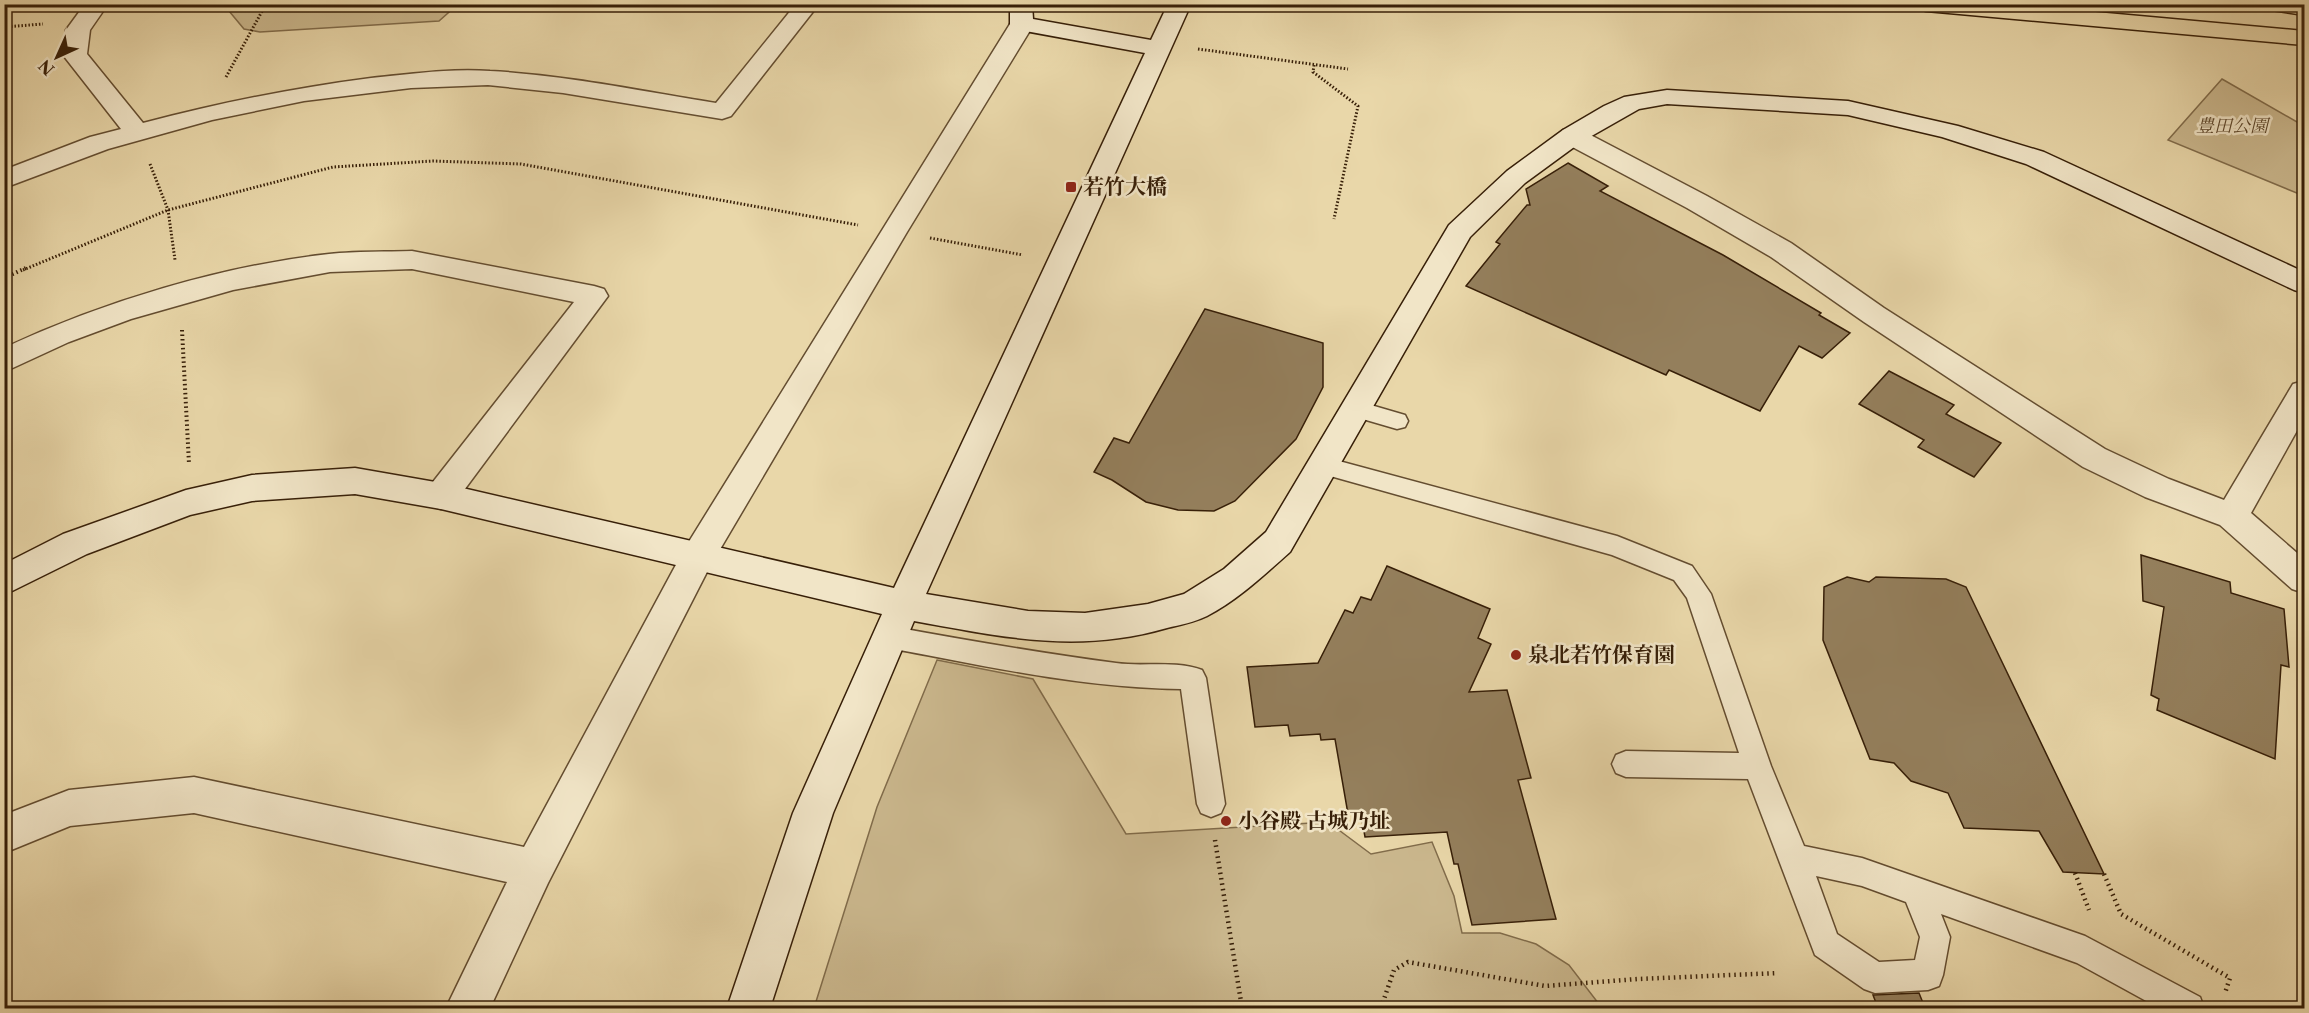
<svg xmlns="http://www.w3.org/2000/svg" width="2309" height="1013" viewBox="0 0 2309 1013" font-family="'Libre Caslon Text','Noto Serif JP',serif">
	<rect width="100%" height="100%" fill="#e9d7a9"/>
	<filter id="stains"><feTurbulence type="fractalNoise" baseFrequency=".00333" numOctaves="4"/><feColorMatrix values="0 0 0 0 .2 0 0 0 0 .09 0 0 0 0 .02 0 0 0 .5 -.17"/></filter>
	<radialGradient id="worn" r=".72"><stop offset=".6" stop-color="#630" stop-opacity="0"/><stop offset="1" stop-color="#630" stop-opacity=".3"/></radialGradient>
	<path fill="#cbb88e" stroke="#816c4b" stroke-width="1.5" d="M224 5H457L439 21 260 32 244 29Z
		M2222 79 2304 126V196L2168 140Z
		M937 660 1033 679 1126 834 1328 822 1371 854 1432 842 1454 896 1462 933H1500L1536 944 1569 965 1602 1008H814L877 807Z"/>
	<path fill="#947f5c" stroke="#371f08" stroke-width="1.5" d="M1568 163 1608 186 1600 191 1723 255 1821 313 1819 315 1850 333 1822 358 1799 346 1760 411 1669 370 1666 375 1466 286 1500 244 1496 242 1527 205H1530L1526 189Z
		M1205 309 1323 343V387L1296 439 1235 501 1214 511 1178 510 1146 502 1112 480 1094 472 1114 438 1129 443Z
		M1889 371 1954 405 1946 414 2001 443 1974 477 1918 447 1924 440 1859 404Z
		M2141 555 2230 582 2231 593 2284 609 2289 667 2281 665 2275 759 2157 710 2159 699 2151 695 2164 607 2143 601Z
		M1387 566 1490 609 1478 638 1491 644 1469 692 1507 690 1531 778 1518 780 1556 919 1472 925 1458 864H1454L1447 832 1365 837 1361 814H1348L1335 739 1321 740 1320 734 1290 736 1288 725 1255 727 1247 667 1318 663 1345 610 1353 613 1361 597 1371 600Z
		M1847 577 1869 582 1876 577 1946 579 1966 587 2104 874 2063 872 2039 831 1964 828 1948 793 1911 781 1894 763 1870 759 1823 640 1824 587Z
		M1919 993 1925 1008H1878L1873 995Z"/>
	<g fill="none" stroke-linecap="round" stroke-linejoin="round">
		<g stroke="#644d30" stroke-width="3">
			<path id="lane" d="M1357 401 1405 415 1408 421 1405 427 1397 429 1349 415 1346 409 1349 403Z
				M1324 457 1617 536 1692 566 1711 594 1771 766 1804 846 1862 858 2085 936 2200 997 2204 1008H2159L2077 963 1941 914 1950 937 1943 975 1939 986 1928 990 1875 993 1864 989 1815 955 1748 779 1626 777 1616 773 1612 764 1616 755 1626 751 1739 753 1687 598 1674 580 1612 555 1316 472 1312 466 1316 460ZM1816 876 1862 886 1906 902 1920 937 1915 960 1879 962 1837 934Z
				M889 626C965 640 1040 653 1116 663 1143 667 1176 660 1202 670L1206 678 1225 804 1221 813 1211 817 1201 813 1197 804 1181 689C1082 688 986 666 889 648L880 645 876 637 880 629Z"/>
		</g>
		<g stroke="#644d30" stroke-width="3">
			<path id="street" d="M85 4H108L90 30 87 54 143 123C219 103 294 88 371 78 410 74 451 68 490 71 565 75 641 91 716 103L796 4H819L731 116 722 119 563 93 488 85 411 88 304 101 212 120 108 149 4 188V170L90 137 121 129 63 55 66 30Z
				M1022 17 1030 19 1034 24 907 232 709 568 548 883 490 1008H446L507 882 194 813 70 826 4 853V815L69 790 194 777 524 847 685 548 1010 24 1014 19Z
				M1572 128 1581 130 1707 196 1791 243 1884 308 2105 449 2169 479 2224 500 2293 384 2304 381V418L2251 513 2304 559V593L2292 589 2220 525 2145 497 2083 467 1864 322 1771 257 1687 208 1563 142 1559 136 1563 130Z
				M412 251 594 286 604 289 608 296 453 505 441 509 429 505 425 496 429 487 574 302 412 269 330 272 233 290 131 319 69 342 4 372V348C103 302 221 266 329 254 357 251 385 252 412 251Z"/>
		</g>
		<g stroke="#371f08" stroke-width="3">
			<path id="secondary" d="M1010 4H1032L1033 19 1151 40 1168 4H1191L926 594 1028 611 1085 613 1148 604 1184 594 1224 569 1266 532 1449 225 1507 171 1563 130 1604 106 1624 97 1667 90 1848 101 1958 126 2044 152 2304 272V293L2294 290 2026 164 1942 137 1848 115 1667 104 1639 109 1581 142 1525 183 1470 237 1290 552C1264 575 1238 600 1207 616 1195 622 1180 625 1167 628 1078 654 1003 637 914 621L833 813 770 1008H727L793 813 882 614 441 509 355 494 252 501 190 515 87 554 4 595V564L63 534 186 490 252 475 355 468 441 483 894 588 1145 53 1014 29 1010 24Z"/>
		</g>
		<g stroke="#371f08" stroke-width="3">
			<path id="primary" d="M1915 4H2008L2304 31V45L1926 11 1918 9Z
				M2262 4H2304V15L2265 9Z"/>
		</g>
		<path stroke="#371f08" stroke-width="3" stroke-dasharray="1.5 2" stroke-linecap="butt" d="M4 27 43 24
			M1198 49 1348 69
			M1314 65 1313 72 1358 106 1334 219
			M226 77 266 4
			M150 164 168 210 175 260
			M930 238 1023 255
			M23 270 168 210 333 167 433 161 521 164 858 225"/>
		<path stroke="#371f08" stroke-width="4" stroke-dasharray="1.5 3" stroke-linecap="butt" d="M4 278 26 268
			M182 330 189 464"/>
		<path stroke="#371f08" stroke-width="4.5" stroke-dasharray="1.5 4" stroke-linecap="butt" d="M1215 840 1242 1008
			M2075 873 2089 910
			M2104 874 2121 914 2230 978 2225 993
			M1385 1008 1383 1002 1394 970 1408 962 1545 986 1638 979 1778 973"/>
		<use href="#lane" fill="#f1e5c7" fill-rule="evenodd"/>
		<use href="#street" fill="#f1e5c7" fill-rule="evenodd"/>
		<use href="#secondary" fill="#f1e5c7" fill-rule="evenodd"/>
		<use href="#primary" fill="#e9d7a9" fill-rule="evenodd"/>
	</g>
	<g fill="#8f2418" stroke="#f1e5c7" stroke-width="2">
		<rect x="1065" y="181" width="12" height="12" rx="3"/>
		<circle cx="1516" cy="655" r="6"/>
		<circle cx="1226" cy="821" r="6"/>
	</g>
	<g text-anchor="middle" stroke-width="5" stroke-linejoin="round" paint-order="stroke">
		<g font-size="18" font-style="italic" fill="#5c452a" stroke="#f1e5c7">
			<text x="2232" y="132">豊田公園</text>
		</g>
		<g font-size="21" font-weight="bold" fill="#371f08" stroke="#f1e5c7" text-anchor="start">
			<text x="1083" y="194">若竹大橋</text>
			<text x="1528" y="662">泉北若竹保育園</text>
			<text x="1238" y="828">小谷殿 古城乃址</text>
		</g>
	</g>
	<rect width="2309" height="1013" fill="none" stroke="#e9d7a9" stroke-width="24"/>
	<rect x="6" y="6" width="2297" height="1001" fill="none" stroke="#371f08" stroke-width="3"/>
	<rect x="12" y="12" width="2285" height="989" fill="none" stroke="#371f08" stroke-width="1.5"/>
	<g transform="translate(57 57) rotate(225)" stroke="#f1e5c7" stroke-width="4.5" paint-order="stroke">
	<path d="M0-4.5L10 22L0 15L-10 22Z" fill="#371f08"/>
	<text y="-9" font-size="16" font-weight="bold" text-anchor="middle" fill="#371f08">N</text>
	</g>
	<rect width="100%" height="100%" filter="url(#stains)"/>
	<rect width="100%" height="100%" fill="url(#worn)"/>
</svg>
